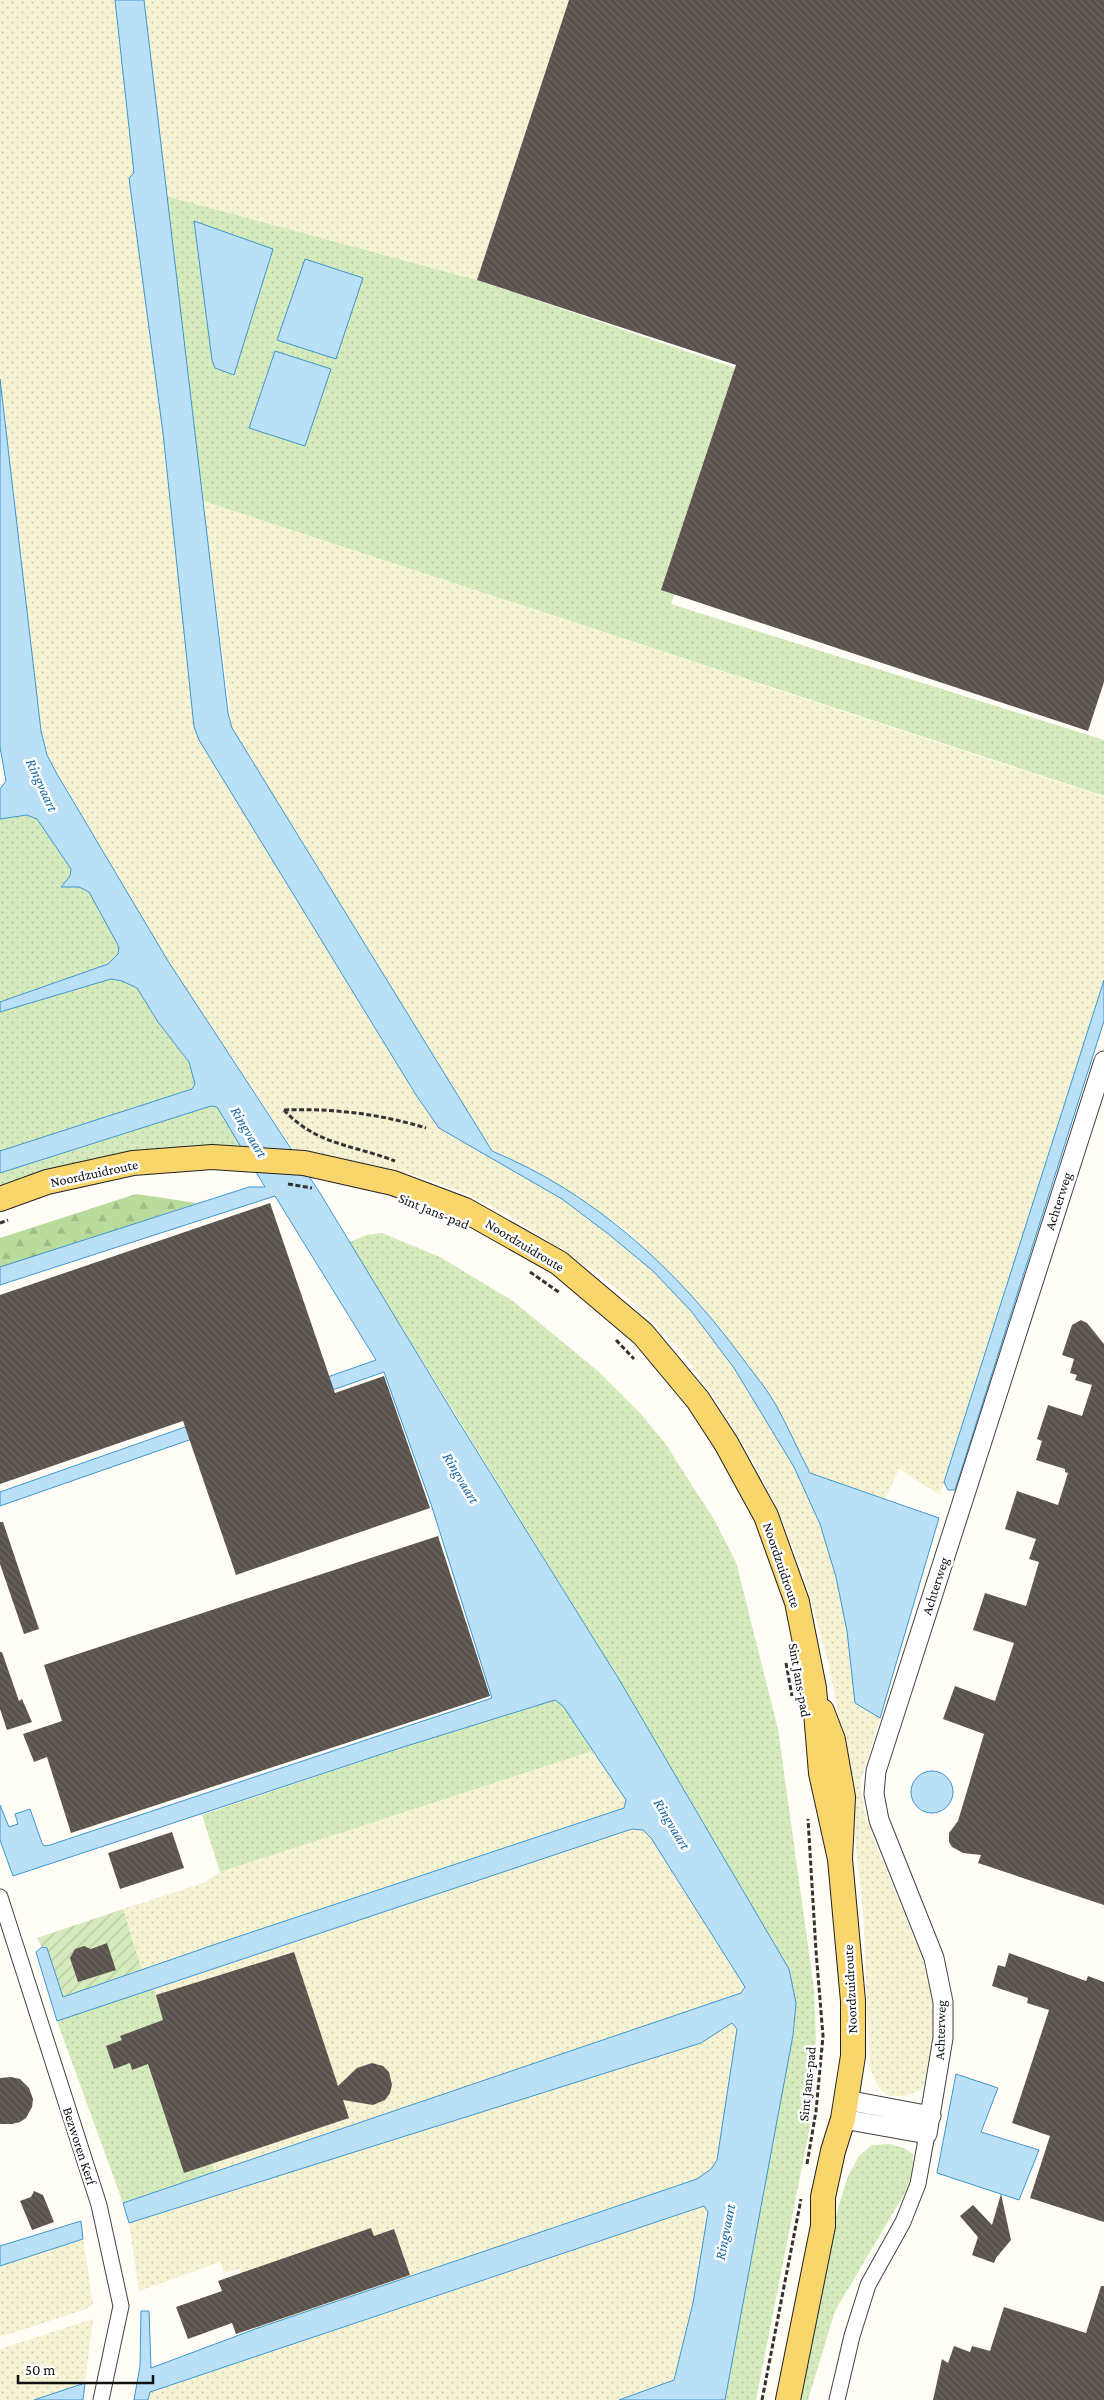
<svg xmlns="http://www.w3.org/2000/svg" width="1104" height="2400" viewBox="0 0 1104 2400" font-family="'Crimson Pro',serif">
	<defs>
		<pattern id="farmland-dots" width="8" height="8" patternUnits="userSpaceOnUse" patternTransform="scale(1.25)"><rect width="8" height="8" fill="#f6f3d4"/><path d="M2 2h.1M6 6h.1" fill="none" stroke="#d2cfb5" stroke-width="1.8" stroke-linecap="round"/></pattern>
		<pattern id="grass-dots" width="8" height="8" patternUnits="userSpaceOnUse" patternTransform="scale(1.25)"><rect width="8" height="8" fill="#d5ebbd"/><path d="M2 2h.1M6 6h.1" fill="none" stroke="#b6c8a1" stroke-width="1.8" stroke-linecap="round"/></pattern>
		<pattern id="forest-firs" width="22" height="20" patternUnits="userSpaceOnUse" patternTransform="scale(1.25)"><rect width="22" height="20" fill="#b9dc9c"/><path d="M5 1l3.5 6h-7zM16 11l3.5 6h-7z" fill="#9ebc85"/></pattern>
		<pattern id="garden-furrows" width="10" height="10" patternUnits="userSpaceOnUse" patternTransform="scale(1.25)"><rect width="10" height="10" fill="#d5ebbd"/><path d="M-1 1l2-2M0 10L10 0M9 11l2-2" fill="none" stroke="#b6c8a1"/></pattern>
		<pattern id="building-back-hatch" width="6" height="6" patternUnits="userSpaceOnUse" patternTransform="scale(1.25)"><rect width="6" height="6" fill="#5a524d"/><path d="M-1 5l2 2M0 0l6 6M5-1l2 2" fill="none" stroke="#6d6662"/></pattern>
	</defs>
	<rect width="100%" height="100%" fill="#fffdf5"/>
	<path fill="url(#farmland-dots)" d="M0 0H115L134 173 129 178 163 433 194 727 199 740 416 1095 439 1128 562 1199 607 1233 653 1271 691 1311 734 1368 767 1421 794 1467 820 1524 836 1577 847 1631 855 1703 880 1718 860 1783 864 1809 871 1833 930 1977 933 2013V2056L929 2072 921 2090 905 2096H889L879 2088 870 2069 863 1910 845 1748 829 1665 803 1572 775 1504 749 1454 711 1392 680 1350 636 1305 599 1275 512 1217 462 1192 410 1174 293 1149 168 961 47 755 41 731 0 379Z
		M143 0H569L477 280 166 196Z
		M203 501 1104 797V980L940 1495 899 1469 885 1499 810 1473 775 1404 721 1329 677 1280 624 1229 580 1198 508 1157 492 1151 232 728Z
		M593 1751 626 1800 624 1808 142 1970 123 1909 203 1883 220 1872Z
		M632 1829 643 1830 651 1838 745 1987 741 1993 215 2172 154 1987Z
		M732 2023 737 2029 717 2160 711 2169 697 2179 258 2328 239 2269 224 2273 220 2262 139 2291 129 2223 701 2043Z
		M705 2206 708 2212 693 2303 674 2380 619 2400H148L150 2392Z
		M83 2239 93 2304 86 2309 0 2337V2266Z
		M93 2319 85 2383 34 2400H0V2349Z"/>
	<path fill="url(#grass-dots)" d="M166 196 477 280 750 373 671 604 1104 740V796L203 501Z
		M27 815 37 819 71 869 70 876 61 886 79 887 89 892 119 947 118 954 108 964 0 1002V819Z
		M111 979 122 981 137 988 158 1022 189 1062 195 1084 192 1089 0 1151V1012Z
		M211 1106 217 1107 241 1146 160 1148 91 1161 0 1186V1173Z
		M382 1233 440 1257 513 1301 599 1372 640 1413 665 1443 715 1521 736 1562 778 1729 814 1989 816 2039 812 2116 756 2400H725L793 2035 796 2003 789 1969 620 1681 349 1242 367 1235Z
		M555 1700 563 1706 593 1751 220 1872 202 1815 400 1748Z
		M154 1987 215 2172 123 2203 57 2021Z
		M889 2144 904 2148 913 2154 912 2172 906 2191 835 2311 808 2400H800L837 2211 848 2176 859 2156 872 2145Z"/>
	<path fill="url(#forest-firs)" d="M136 1194 197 1203 0 1269V1238Z"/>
	<path fill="url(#garden-furrows)" d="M123 1909 142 1970 63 1997 47 1948 42 1947 37 1938Z"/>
	<path fill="#b9e0f7" stroke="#3f96cf" d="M115 0H144L228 713 232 728 492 1151C594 1193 678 1270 743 1359 754 1374 767 1389 776 1405 788 1427 798 1450 810 1473L939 1518 880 1718 855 1703 847 1631 836 1577 820 1524 794 1467 734 1368 691 1311 653 1271 607 1233 562 1199 439 1128 416 1095 199 740 194 727 163 433 129 178 134 173Z
		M194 221 273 249 234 375 215 368 212 360Z
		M305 259 363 278 336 359 277 340Z
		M275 351 331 369 305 446 249 428Z
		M0 379 41 731 47 755 57 774 168 961 320 1193 455 1416 620 1681 789 1969 796 2003 793 2035 725 2400H619L674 2380 693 2303 708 2212 704 2206 150 2392 148 2400H134L140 2366 141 2311H149L151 2368 258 2328 697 2179 711 2169 717 2160 737 2029 732 2023 701 2043 129 2223 123 2203 741 1993 745 1987 651 1838 643 1830 632 1829 57 2021 36 1952 42 1947 47 1948 63 1997 219 1943 624 1808 626 1800 563 1706 555 1700 400 1748 13 1876 0 1840V1805L9 1827 18 1824 15 1814 30 1809 42 1843 44 1846 50 1845 492 1698 431 1504 384 1372 0 1506V1492L376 1360 275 1196 0 1285V1267L249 1187H265L217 1107 211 1106 0 1173V1151L192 1089 195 1084 189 1062 158 1022 137 988 122 981 111 979 0 1012V1002L108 964 118 954 119 947 89 892 79 887H61L70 876 71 869 37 819 27 815 0 819V789L6 781 0 747Z
		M1104 980V1021L955 1490H948L944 1482Z
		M911 1792a21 21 0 1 1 42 0a21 21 0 1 1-42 0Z
		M956 2074 998 2088 981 2132 1039 2150 1019 2200 937 2173Z
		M81 2221 83 2239 0 2266V2246Z
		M85 2383 83 2400H34Z"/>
	<path fill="url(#building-back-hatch)" d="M569 0H1104V682L1088 731 661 590 736 365 477 280Z
		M270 1203 335 1393 384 1376 430 1508 236 1575 183 1421 0 1484V1295Z
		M1081 1320 1087 1323 1104 1344V1905L978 1863 981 1855 963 1853 952 1847 949 1842V1833L958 1821 984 1734 943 1719 955 1686 995 1701 1014 1643 973 1630 985 1593 1026 1606 1039 1562 1029 1559 1036 1539 1005 1529 1017 1491 1058 1505 1068 1473 1065 1472V1469L1036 1460 1042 1441 1037 1439 1048 1405 1082 1416 1092 1385 1075 1380 1077 1375 1070 1373 1074 1359 1062 1355 1072 1325Z
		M0 1522H3L39 1629 24 1634 0 1564Z
		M438 1536 490 1696 71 1833 47 1757 34 1762 23 1734 62 1721 44 1665Z
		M0 1652H2L19 1701 22 1699 32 1722 7 1730 0 1709Z
		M172 1832 184 1868 120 1889 108 1853Z
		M107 1943 116 1970 78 1982 70 1958 75 1949 84 1946 91 1949Z
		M294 1952 338 2086 357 2068 372 2063 383 2066 389 2072 392 2085 390 2093 385 2100 373 2105 343 2100 349 2118 184 2173 148 2064 132 2070 130 2063 114 2069 106 2046 122 2040 120 2036 163 2020 156 1995Z
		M1009 1953 1086 1981 1088 1976 1104 1982V2222L1030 2198 1050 2136 1012 2123 1049 2010 1027 2003 1028 1998 992 1986 998 1965 1005 1967Z
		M11 2077 20 2079 29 2088 33 2099 32 2107 26 2118 20 2122 12 2124H0V2078Z
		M34 2191 43 2195 54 2222 32 2230 20 2201 31 2197Z
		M1001 2194 1011 2240 996 2258 994 2263 972 2255 978 2237 960 2216 973 2205 992 2225Z
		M371 2228 374 2236 394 2229 410 2275 236 2334 232 2323 188 2339 176 2307 222 2291 218 2281Z
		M1101 2286H1104V2400H933L942 2359 948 2363 954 2346 970 2352 972 2346 990 2351 1004 2307 1086 2333Z"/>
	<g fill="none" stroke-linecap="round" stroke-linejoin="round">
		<g stroke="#444" stroke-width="17">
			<path id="minor" d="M0 1897 99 2205 121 2306 101 2400
				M837 2400 852 2336 868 2285 903 2222 918 2184 927 2134"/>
		</g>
		<g stroke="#444" stroke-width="21">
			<path id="tertiary" d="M846 2100 931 2116
				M843 2119 927 2134 943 2038V2002L934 1958 879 1820 874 1794 876 1771 1104 1061"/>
		</g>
		<g stroke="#222" stroke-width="26">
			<path id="primary" d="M0 1199 47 1182 133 1163 212 1157 304 1163 393 1183 465 1210 559 1263 643 1334 698 1400 726 1443 766 1516 797 1602 814 1688 821 1773 840 1859
				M788 2400 823 2226V2197L833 2151 843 2119 853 2056V2001L840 1859 843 1797 833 1740 822 1711"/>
		</g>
		<path stroke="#333" stroke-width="3" stroke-dasharray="5 2.5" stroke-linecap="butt" d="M284 1110C316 1145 354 1145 395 1161
			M284 1110C333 1108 380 1114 426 1128
			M288 1184 312 1188
			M0 1223 8 1220
			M530 1272 560 1293
			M616 1340 634 1359
			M786 1663 792 1696
			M807 2164 816 2111 823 2036 816 1951 808 1819
			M762 2400 801 2199"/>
		<use href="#minor" stroke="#fff" stroke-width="15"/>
		<use href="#tertiary" stroke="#fff" stroke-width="19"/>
		<use href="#primary" stroke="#f9d66b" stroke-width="24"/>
	</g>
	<g text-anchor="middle" stroke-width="5" stroke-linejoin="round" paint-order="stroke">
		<g font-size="14" fill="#111" stroke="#fff">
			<text transform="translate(94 1173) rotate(-12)" y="5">Noordzuidroute</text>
			<text transform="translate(1058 1201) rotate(-72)" y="5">Achterweg</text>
			<text transform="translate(434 1211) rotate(22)" y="5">Sint Jans-pad</text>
			<text transform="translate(525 1245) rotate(31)" y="5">Noordzuidroute</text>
			<text transform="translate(782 1565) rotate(71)" y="5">Noordzuidroute</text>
			<text transform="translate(935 1586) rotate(-72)" y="5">Achterweg</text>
			<text transform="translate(800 1680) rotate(80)" y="5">Sint Jans-pad</text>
			<text transform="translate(850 1989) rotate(-93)" y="5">Noordzuidroute</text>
			<text transform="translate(940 2030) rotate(-88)" y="5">Achterweg</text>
			<text transform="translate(807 2084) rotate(-84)" y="5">Sint Jans-pad</text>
			<text transform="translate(80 2146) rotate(72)" y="5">Bezworen Kerf</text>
		</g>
		<g font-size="15" font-style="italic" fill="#1768a6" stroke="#fff">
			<text transform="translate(42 785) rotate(65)" y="5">Ringvaart</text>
			<text transform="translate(249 1132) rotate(59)" y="5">Ringvaart</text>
			<text transform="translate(461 1478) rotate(59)" y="5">Ringvaart</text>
			<text transform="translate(672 1824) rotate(59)" y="5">Ringvaart</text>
			<text transform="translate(725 2232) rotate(-79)" y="5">Ringvaart</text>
		</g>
	</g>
	<path d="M18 2375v8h135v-8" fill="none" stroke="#111111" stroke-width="2.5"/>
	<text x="25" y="2375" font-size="15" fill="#111111" stroke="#ffffff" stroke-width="4" paint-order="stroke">50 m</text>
</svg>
